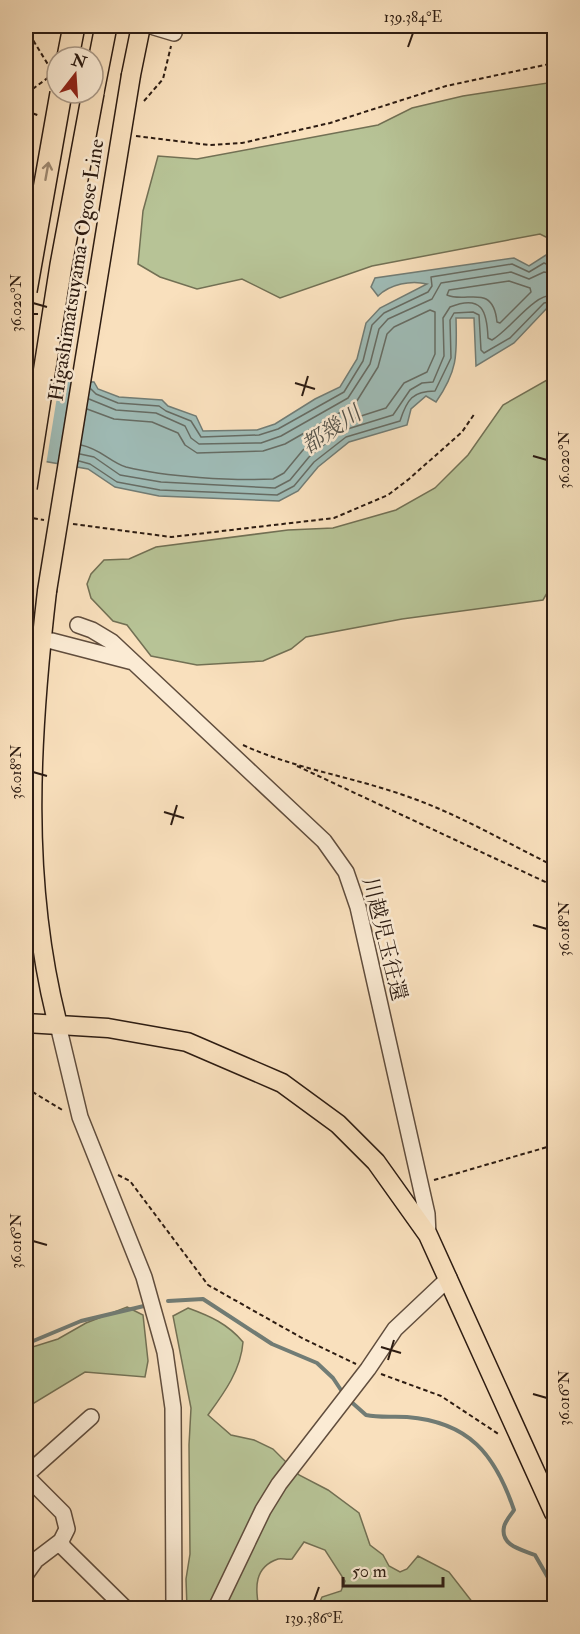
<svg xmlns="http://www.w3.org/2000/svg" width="580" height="1634" viewBox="0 0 580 1634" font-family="'IM FELL Double Pica','Noto Serif JP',serif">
	<rect width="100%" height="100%" fill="#f9e0bd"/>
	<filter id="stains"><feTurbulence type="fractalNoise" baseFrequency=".00333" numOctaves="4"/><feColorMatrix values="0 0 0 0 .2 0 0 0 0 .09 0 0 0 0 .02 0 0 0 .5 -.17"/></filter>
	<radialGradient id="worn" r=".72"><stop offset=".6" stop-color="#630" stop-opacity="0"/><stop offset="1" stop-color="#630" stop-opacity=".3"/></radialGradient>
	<path fill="#b7c396" stroke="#727054" stroke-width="1.5" d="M554 82V241L540 234 372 266 280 298 242 279 197 289 160 277 138 264 143 211 158 156 197 159 378 125 412 108 463 96Z
		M554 376V581L543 600 402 619 306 637 291 649 263 661 197 665 151 656 127 625 113 621 91 598 87 584 91 574 104 560 129 559 156 547 288 530 333 528 396 510 435 488 468 455 503 405Z
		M127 1307 143 1315 148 1361 145 1377 85 1372 26 1408V1349L58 1339 86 1323Z
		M188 1308C210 1316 228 1324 243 1342 241 1370 224 1393 208 1415L231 1435 254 1440 273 1449 299 1475 328 1490 359 1513 370 1545 383 1555 389 1566 400 1572 407 1569 418 1556 449 1572 477 1608H317L322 1597 341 1591 345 1581 325 1550 304 1542 292 1559C287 1560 282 1558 278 1559 254 1567 255 1588 259 1608H187L186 1579 190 1554 189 1445 191 1408 173 1316Z"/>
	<path fill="#9fbcb7" stroke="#717c75" stroke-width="1.5" d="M546 255 554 263V312L548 307 514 343 476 366 474 318H456C457 355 458 370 436 402L426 396 411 409 407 425 349 442 318 467 298 491 279 501 159 496 115 487 88 469 26 458V380L94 382 98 389 119 397 162 400 168 406 196 416 203 431 257 430 275 424 315 399 340 387 357 359 366 323 380 308 427 284C411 280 390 284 378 296L371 287 375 278 514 258 529 266Z"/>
	<path fill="#f9e0bd" d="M26 377 60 378 46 465 26 461Z"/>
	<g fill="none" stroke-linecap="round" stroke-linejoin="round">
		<path stroke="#666c64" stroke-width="1.5" d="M509 281 530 288 531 292 500 323 497 322C493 282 466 304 447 295L449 290Z
			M91 389 96 394 118 403 159 406 166 411 191 421 201 437 259 435 278 429 344 392 363 361 372 325 384 313 428 292 432 286 431 277 512 264 529 272 544 263 554 267
			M89 399 116 410 156 413 185 426 191 438 199 444 261 443 281 436 348 398 370 364 379 329 388 319 432 299 441 283 511 272 529 279 544 272 554 274
			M81 445C101 449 110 462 126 467 166 477 232 481 273 479L284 473 303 450 336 424 386 408 404 383 427 372 435 354V312L430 310 394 327 387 334 378 367 355 404 285 444 263 451 197 453 185 445 178 433 152 422 114 419 87 409
			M80 454 94 457 120 475 161 482 275 488 290 480 309 457 341 431 393 415 410 390 422 383 433 382 444 356 443 318 450 307C482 294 487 311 488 338L492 340C510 330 536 291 554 296
			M79 461 90 464 117 482 160 490 277 495 294 486 314 462 346 437 400 421C407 399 413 391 435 391L451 358 450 320 454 313 473 312 479 315 481 350 484 353 510 338 544 303 549 302 554 305"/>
		<path stroke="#717c75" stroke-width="4" d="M168 1301 203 1299 272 1344 317 1363 333 1378 343 1393
			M26 1344 81 1321 144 1306
			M348 1399 366 1415C380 1418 393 1416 407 1417 469 1422 495 1454 514 1510 511 1515 505 1521 504 1527 500 1546 523 1550 535 1555L554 1588"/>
		<path stroke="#d0b99b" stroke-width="15" stroke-dasharray="15 8" stroke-linecap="butt" d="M26 633 51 641"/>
		<g stroke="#604d3d" stroke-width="18">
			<path id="minor" d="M154 27 174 33
				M78 625 92 630 112 642 324 841 346 872 358 907 427 1214 428 1235
				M52 641 133 662
				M58 1025 80 1117 144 1277 165 1352 173 1408 174 1608
				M26 1475 91 1417
				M26 1476 63 1513 67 1529 61 1541 63 1547 125 1608
				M26 1574 36 1560 61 1541
				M216 1608 263 1510 279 1484 368 1369 395 1329 449 1278"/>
		</g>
		<g stroke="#2d1c12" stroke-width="21">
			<path id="major" d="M131 75 141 26
				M47 591C30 737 21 882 58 1025
				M26 1023 108 1028 187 1042 282 1083 338 1124 376 1162 428 1235 554 1513"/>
		</g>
		<g stroke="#2d1c12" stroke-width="24">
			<path id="highway" d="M68 57 74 26
				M93 92 106 26"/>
		</g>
		<path stroke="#2d1c12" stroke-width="2" stroke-dasharray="4.5 3" stroke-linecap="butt" d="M30 26 33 40 55 76
			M26 90 30 91 53 74
			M144 101 163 79 171 46
			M26 111 40 116
			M136 136 209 145 242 143 330 123 446 86 554 63
			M26 314H38
			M26 517 44 520
			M73 524 171 537 334 518 388 495 409 479 462 432 475 413
			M243 745C295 769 354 777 409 797 458 814 507 843 554 866
			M297 766 554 886
			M26 1088 64 1111
			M118 1175 130 1181 208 1285 302 1338 356 1364
			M434 1180 554 1145
			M381 1374 441 1396 500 1435"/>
		<use href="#minor" stroke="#fbebd4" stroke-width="15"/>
		<use href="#major" stroke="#f9e0bd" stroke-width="18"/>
		<use href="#highway" stroke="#f9e0bd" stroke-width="21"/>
		<g stroke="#2d1c12" stroke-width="21" stroke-linecap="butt">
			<path id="major-bridge" d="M47 591 131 75"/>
		</g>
		<g stroke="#2d1c12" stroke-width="24" stroke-linecap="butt">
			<path id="highway-bridge" d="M26 291 61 93
				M26 488 61 265 93 93"/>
		</g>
		<use href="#major-bridge" stroke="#f9e0bd" stroke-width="18"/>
		<use href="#highway-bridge" stroke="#f9e0bd" stroke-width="21"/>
	</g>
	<defs><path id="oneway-shaft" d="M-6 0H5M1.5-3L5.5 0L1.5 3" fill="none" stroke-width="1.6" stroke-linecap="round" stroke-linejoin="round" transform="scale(1.5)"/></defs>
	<use stroke="#9d8870" href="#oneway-shaft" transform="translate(47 171) rotate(-80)"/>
	<path fill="none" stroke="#2d1c12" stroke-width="2" d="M408 47 413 33M33 303 47 307M295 383 315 389M302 396 308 376M533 456 547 460M33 772 47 776M164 812 184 818M171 825 177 805M533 925 547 929M33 1241 47 1245M381 1347 401 1353M388 1360 394 1340M533 1394 547 1398M314 1601 319 1587"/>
	<g text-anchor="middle" stroke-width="5" stroke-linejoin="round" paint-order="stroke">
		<g font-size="21" fill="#2d1c12" stroke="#fbebd4">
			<text transform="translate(76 270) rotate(-81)" y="7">Higashimatsuyama-Ogose Line</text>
			<text transform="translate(385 939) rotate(76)" y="7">川越児玉往還</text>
		</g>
		<g font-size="22" font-style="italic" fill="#55544c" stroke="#fbebd4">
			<text transform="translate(331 429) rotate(-34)" y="8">都幾川</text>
		</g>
	</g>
	<rect width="580" height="1634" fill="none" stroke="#f9e0bd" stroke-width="66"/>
	<g transform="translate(75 75) rotate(17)"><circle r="28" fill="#fbebd4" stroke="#a99886" stroke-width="1.5"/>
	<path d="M0-4.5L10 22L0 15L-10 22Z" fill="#8f2418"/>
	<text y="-9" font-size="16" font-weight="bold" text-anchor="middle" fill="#2d1c12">N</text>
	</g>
	<path d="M343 1577v9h100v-9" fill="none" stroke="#2d1c12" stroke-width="3"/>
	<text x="352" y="1577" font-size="18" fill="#2d1c12" stroke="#fbebd4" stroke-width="4.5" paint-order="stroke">50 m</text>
	<rect x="33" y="33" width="514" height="1568" fill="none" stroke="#2d1c12" stroke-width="2"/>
	<g font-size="15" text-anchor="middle" fill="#2d1c12">
		<text x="413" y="22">139.384°E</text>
		<text transform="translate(16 303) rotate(-90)" y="5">36.020°N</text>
		<text transform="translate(564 460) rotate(-90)" y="5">36.020°N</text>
		<text transform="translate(16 772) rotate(-90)" y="5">36.018°N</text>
		<text transform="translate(564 929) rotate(-90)" y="5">36.018°N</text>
		<text transform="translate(16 1241) rotate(-90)" y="5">36.016°N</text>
		<text transform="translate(564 1398) rotate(-90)" y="5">36.016°N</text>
		<text x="314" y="1623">139.386°E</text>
	</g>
	<rect width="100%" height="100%" filter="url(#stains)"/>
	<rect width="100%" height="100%" fill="url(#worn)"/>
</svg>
